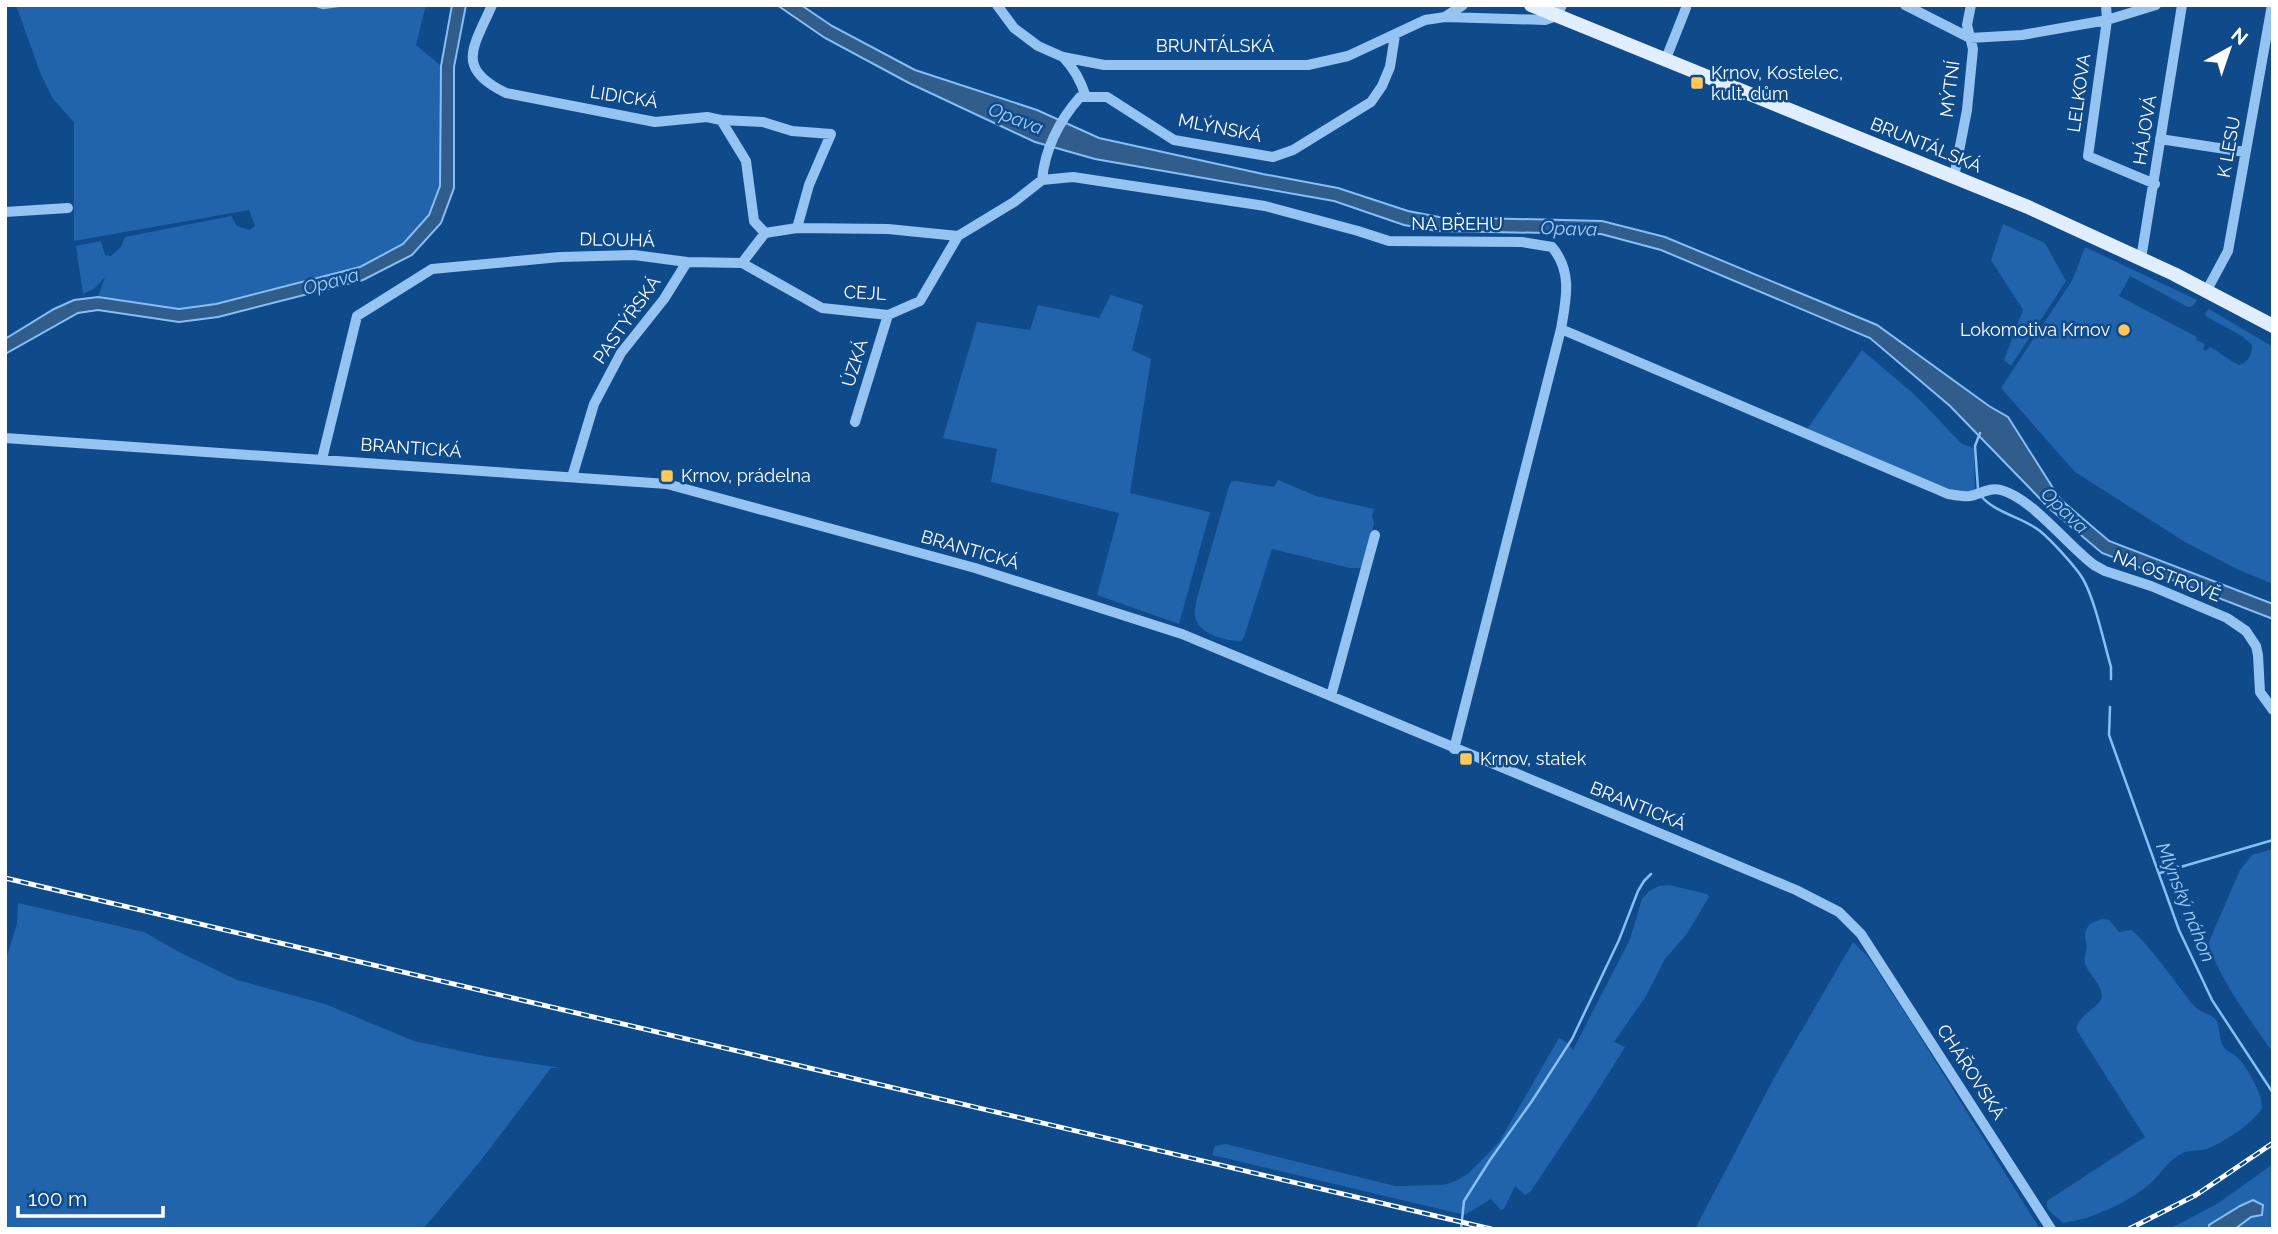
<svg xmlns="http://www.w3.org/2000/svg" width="2278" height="1234" viewBox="0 0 2278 1234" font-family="Raleway,sans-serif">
	<rect width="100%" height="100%" fill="#0f4a8b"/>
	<path fill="#2164ab" d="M16 5H426L416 45 441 66 440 186 429 215 403 244 360 267 216 304 179 309 98 297 105 277 94 289 83 294 76 246 101 241 105 255 111 256 121 247 125 237 231 216 237 226 250 230 255 226 249 210 74 241V122L53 99 41 75Z
		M2003 224 2045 243 2066 281 2011 366 2004 360 2023 310 1991 260Z
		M2085 247 2197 300 2193 306 2188 307 2130 276 2119 296 2197 337 2196 340 2205 344 2203 349 2205 351 2210 347C2218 351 2234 364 2240 365 2249 361 2252 354 2252 345L2242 336 2207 317 2205 314 2209 309 2273 347V584L2237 569 2185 542 2075 472 2001 388 2073 279Z
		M1111 295 1143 305 1132 350 1151 359 1130 493 1210 512 1179 624 1097 595 1119 513 991 482 997 449 943 438 977 322 1030 330 1038 305 1099 318Z
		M1862 350 1915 395 1962 444 1974 448 1975 492H1951L1807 429Z
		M1278 480 1316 496 1374 509 1372 516 1374 523 1363 568H1350L1272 549 1244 637 1241 641C1226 641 1197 634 1195 616 1194 611 1196 604 1197 598L1229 486 1231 482 1236 481 1274 487Z
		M2273 849V1053C2249 1018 2222 983 2208 944L2240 870 2252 855Z
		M1669 885 1707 894 1709 897 1686 935 1665 959 1646 996 1614 1042 1625 1047 1595 1095 1531 1191 1525 1195 1515 1186 1504 1209 1501 1210 1491 1199 1465 1215 1212 1155 1215 1146 1226 1144 1395 1186 1443 1185 1456 1181 1469 1173 1499 1142 1559 1038 1568 1043 1573 1050 1630 939 1642 899 1649 891 1659 886Z
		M18 903 144 932 179 952 237 980 325 1004 414 1041 484 1056 561 1068H551L478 1164 423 1229H5V962L17 924Z
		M2102 919 2109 920 2119 932 2132 930C2156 953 2173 980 2194 1006 2200 1013 2211 1013 2216 1020 2221 1028 2218 1038 2223 1046 2227 1052 2231 1052 2236 1056 2246 1065 2263 1094 2262 1108 2255 1122 2221 1144 2207 1149 2200 1151 2192 1150 2185 1152 2169 1158 2162 1173 2150 1184 2127 1203 2092 1219 2063 1223 2056 1216 2045 1211 2047 1201L2145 1137 2076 1029C2079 1015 2095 1010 2102 998 2102 984 2090 976 2085 964 2082 956 2089 950 2086 942 2083 929 2088 923 2102 919Z
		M1853 942 1869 958 1909 1019 2040 1229H1695L1774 1078Z
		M2273 1164V1229H2169L2217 1204Z"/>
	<path fill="#315d8d" stroke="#86bef6" stroke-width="2" d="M452 5H466L454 67V188L441 223 412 255 363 280 218 317 179 322 98 310 78 313 5 354V339L54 309 74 300 98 297 179 309 216 304 360 267 403 244 429 215 440 186 441 66Z
		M777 5H801L832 26 915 70 1037 110 1099 138 1263 174 1338 188 1408 211 1439 217 1602 221 1665 237 1877 325 1989 406 2008 417 2060 499 2109 541 2273 604V619L2102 553 2050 509 1950 406 1870 338 1661 250 1601 234 1437 231 1404 225 1334 201 1095 159 1035 142 909 83 825 38Z
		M2253 1200 2263 1205 2262 1215 2251 1217 2235 1229H2210L2209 1225 2240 1206Z"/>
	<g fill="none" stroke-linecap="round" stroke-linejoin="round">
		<path stroke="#86bef6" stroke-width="2.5" d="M314 5 323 8 345 5
			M1978 489 1975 446 1980 433
			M1980 495C1996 514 2021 516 2040 531 2051 540 2076 567 2083 579 2095 600 2104 643 2111 667V679
			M2110 707 2109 735 2179 930 2212 1000 2273 1093
			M2160 873 2273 840
			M1461 1229 1464 1201 1490 1160 1532 1101 1572 1039 1619 940 1638 891 1644 881 1651 874"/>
		<path stroke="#95c3f2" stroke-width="10" d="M492 5C474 47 454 68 506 93L655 122 707 117 721 120 746 161 754 221 765 233
			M997 5 1014 28 1038 46 1063 57 1104 65H1308L1348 56 1425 20 1445 17 1545 20 1557 16 1562 5
			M1905 5 1970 38 2022 35 2107 20 2156 5
			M2106 5 2107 20 2088 156 2155 184
			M1445 17 1463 5
			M1063 57C1075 69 1081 81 1086 97
			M1665 61 1686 8
			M721 120 763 122 792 131 831 134 809 185 797 228
			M2160 139 2245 152
			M1954 177 1967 110 1973 49 1967 25 1971 5
			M1042 180C1045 149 1059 121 1080 97H1107L1174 140 1273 157 1293 150 1371 102 1382 86 1390 67 1395 35
			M5 212 68 208
			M2141 259 2182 5
			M742 263 822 308 888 315 920 301 958 236
			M2207 290 2228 251 2272 5
			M855 422 888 315
			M5 438 667 484 975 568 1182 634 1796 890 1839 912 1861 934 2051 1229
			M322 459 357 316 432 269 560 257 634 255 687 262 742 263 765 233 797 228 888 229 958 236 1014 202 1042 180 1073 177 1265 206 1358 231 1389 241 1522 242 1552 247C1573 272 1566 300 1561 329L1948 494C1955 495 1963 497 1970 496 1981 494 1989 487 2001 490 2033 499 2067 545 2094 565L2105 571 2151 586 2227 618 2246 631 2256 646 2258 655 2260 692 2273 710
			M572 477 594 404 621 353 664 299 687 262
			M1331 696 1375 535
			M1454 749 1561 329"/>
		<path stroke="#e1eeff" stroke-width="14" d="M1531 5 2028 207 2174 274 2273 326"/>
		<g stroke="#fff" stroke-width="5">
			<path id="rail" d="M5 878 1491 1229
				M2129 1229 2196 1195 2273 1143"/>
		</g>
		<use href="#rail" stroke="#0f4a8b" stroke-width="2.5" stroke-dasharray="8" stroke-linecap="butt"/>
	</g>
	<g fill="#ffc857" stroke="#0f4a8b" stroke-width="2.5">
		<rect x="1690" y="76" width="14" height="14" rx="3.5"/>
		<circle cx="2124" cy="330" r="7"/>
		<rect x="660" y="469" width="14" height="14" rx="3.5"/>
		<rect x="1459" y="752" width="14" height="14" rx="3.5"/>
	</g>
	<g text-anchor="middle" stroke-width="5" stroke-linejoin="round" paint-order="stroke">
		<g font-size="18" fill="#fff" stroke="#0f4a8b">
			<text x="1215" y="52">BRUNTÁLSKÁ</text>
			<text transform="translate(1950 89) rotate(-83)" y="6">MÝTNÍ</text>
			<text transform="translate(2079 93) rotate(-82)" y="6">LELKOVA</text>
			<text transform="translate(624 97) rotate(9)" y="6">LIDICKÁ</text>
			<text transform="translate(1220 128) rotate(11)" y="6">MLÝNSKÁ</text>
			<text transform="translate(2145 130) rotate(-81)" y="6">HÁJOVÁ</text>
			<text transform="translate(1926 145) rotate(22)" y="6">BRUNTÁLSKÁ</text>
			<text transform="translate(2229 147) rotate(-80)" y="6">K LESU</text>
			<text x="1457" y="230">NA BŘEHU</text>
			<text transform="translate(617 240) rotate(1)" y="6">DLOUHÁ</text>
			<text transform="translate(865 293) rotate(3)" y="6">CEJL</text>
			<text transform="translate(627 320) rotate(-55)" y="6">PASTÝŘSKÁ</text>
			<text transform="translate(855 363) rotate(-73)" y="6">ÚZKÁ</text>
			<text transform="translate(411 448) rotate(4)" y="6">BRANTICKÁ</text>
			<text transform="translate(970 550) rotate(16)" y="6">BRANTICKÁ</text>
			<text transform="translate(2167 576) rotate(21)" y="6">NA OSTROVĚ</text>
			<text transform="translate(1638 806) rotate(22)" y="6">BRANTICKÁ</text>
			<text transform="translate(1971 1072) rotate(57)" y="6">CHÁŘOVSKÁ</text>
		</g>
		<g font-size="18" fill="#fff" stroke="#0f4a8b" text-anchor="start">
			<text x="1711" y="79">Krnov, Kostelec,<tspan x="1711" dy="21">kult. dům</tspan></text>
			<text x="2110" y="336" text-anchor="end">Lokomotiva Krnov</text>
			<text x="681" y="482">Krnov, prádelna</text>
			<text x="1480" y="765">Krnov, statek</text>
		</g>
		<g font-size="19" font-style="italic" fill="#a1cdfa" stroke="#0f4a8b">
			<text transform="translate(1016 118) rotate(21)" y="7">Opava</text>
			<text transform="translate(1569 228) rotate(2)" y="7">Opava</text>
			<text transform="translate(331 281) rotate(-15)" y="7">Opava</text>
			<text transform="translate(2065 510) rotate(44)" y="7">Opava</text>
			<text transform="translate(2186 902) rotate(68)" y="7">Mlýnský náhon</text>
		</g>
	</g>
	<rect width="2278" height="1234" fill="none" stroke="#ffffff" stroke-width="14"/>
	<g transform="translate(2229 49) rotate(40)" stroke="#0f4a8b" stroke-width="5" paint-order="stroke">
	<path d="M0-5L12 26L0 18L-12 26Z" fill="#ffffff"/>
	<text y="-10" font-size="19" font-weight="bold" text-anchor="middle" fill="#ffffff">N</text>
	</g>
	<path d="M18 1206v10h145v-10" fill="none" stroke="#ffffff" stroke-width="3.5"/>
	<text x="28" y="1206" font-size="21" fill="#ffffff" stroke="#0f4a8b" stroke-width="5" paint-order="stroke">100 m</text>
</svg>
